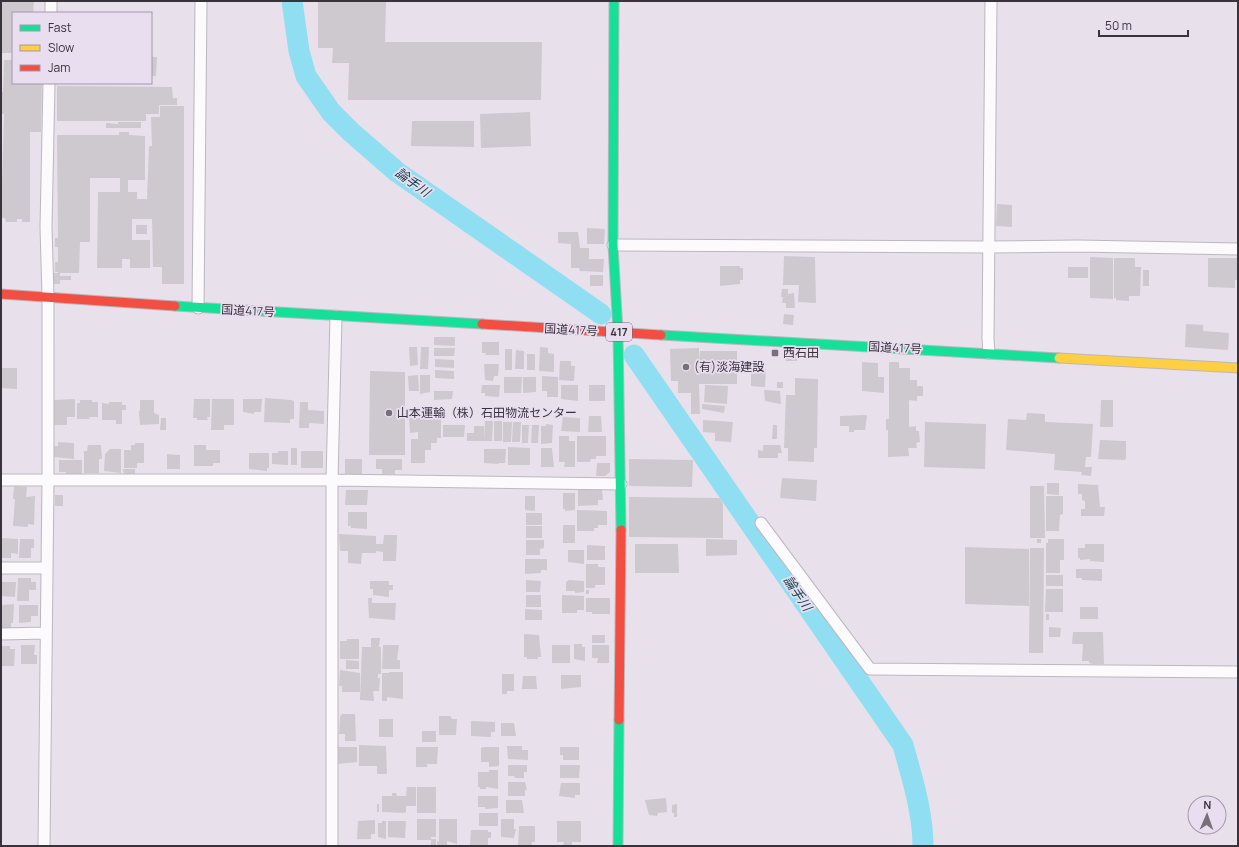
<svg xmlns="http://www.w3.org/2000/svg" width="1239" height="847" viewBox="0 0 1239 847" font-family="Manrope,'Noto Sans JP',sans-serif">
	<rect width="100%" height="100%" fill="#e8e1ec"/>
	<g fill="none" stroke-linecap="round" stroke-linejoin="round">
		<path stroke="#90def2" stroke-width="21" d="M292 1 299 51 306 76 331 112 351 132 397 172 601 314
			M634 355 903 745C912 778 923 812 923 846"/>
	</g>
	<path fill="#cec8cf" d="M1 1H34L33 13H13V53H1Z
		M318 1H386L385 42H542L541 100H348L349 63H332L333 48H318Z
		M151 57H157L156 76H151Z
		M4 60H13V83H42L41 132H30V222H22V219H17V222H6L5 218H1L4 114H1V92H3Z
		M57 86 172 87 173 98H177V105H159V114H146V121H57Z
		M160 106H184V284H162V267H153L152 219H132V240H150V268H130V259H122V268H97L98 192H120V178H90V242H80L79 273H60V276H71V280H60V284H54L53 273H58V272H55V262H58V247H55V238H58L57 135H119V132H129V135L145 136V180H128V192H137V199H147L149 146H152L151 117H160Z
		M530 112 531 146 481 148 480 114Z
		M412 121H474V147L411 146Z
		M118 122H141V128H106V123L118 124Z
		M997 204 1012 205V227L996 226Z
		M136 225H147V234H136Z
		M587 228 605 229 604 244H587Z
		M558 232H578L580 248H589V259H604L603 272 580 271 579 268H571V244L558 243Z
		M784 256 815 257 816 303 798 302 799 285H783Z
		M1090 257 1113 258V299L1090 298Z
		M1114 258H1135V267H1141L1140 296H1129V301L1116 300V298H1114Z
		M1208 258H1238V280H1235V288L1208 287Z
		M720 266H740V268H743V280H740V284L720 286Z
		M1068 267H1088V278H1068Z
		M1143 270H1149V286H1143Z
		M590 275H603V286H590Z
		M782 289H788V294L794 293 795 308H786V303H782L783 297H781Z
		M784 314 794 315 793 325 783 324Z
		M1186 324 1203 325V331L1229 333 1228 350 1185 347Z
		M434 337H455V346L434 345Z
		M482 342H499V355H485L486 353H482Z
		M409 347H417L418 365 410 366Z
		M421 347H429L428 369H420Z
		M540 347 548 348V353L554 354V372L539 371Z
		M434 348H455L454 356H434Z
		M699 348V362L700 351H737V384H699L700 414H691V393H678V381H671L670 349Z
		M505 349H512V370H505Z
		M516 350 524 351V369H515Z
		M527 354H535V370H527Z
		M786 356H797V361H786Z
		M435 359 454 360V368L435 367Z
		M560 361H571V366H575L574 381 559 380Z
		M862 362 878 363V377H884V393L862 391Z
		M889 362H899V368H910V380H917V386H923V396H917V401L909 400V427L916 426V431H919L920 442 916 443 917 448H908L909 456 888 457V430H886V419H889Z
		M484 364H499L498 376H494L493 381 485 380Z
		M1 368H17V389L1 388Z
		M751 368 766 369 765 387 751 386Z
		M435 370 454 371V379L435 378Z
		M370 371 405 372V455H369Z
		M418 375 419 391H409L408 376Z
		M420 375H430V392L420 394Z
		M542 376 558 377V397H547V391H542Z
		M504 377H522L521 393H504Z
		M523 377H536V392L523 393Z
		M795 378 818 379 817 448H814V462L788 461V448H784L786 395H795Z
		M777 382H783V388H777Z
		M482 385H500L499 397 485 396V393H481Z
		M561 385H578V401L561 399Z
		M589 385H605V401H589Z
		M705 385 728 386 727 404 704 402Z
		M764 390 780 391 781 404 765 401Z
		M434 391H453L452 399 434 400Z
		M265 398 291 400 294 401V419H290V423L264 422Z
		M75 399V417H67V425H53V400Z
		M194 399H210V417H207L208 420H197V418H193Z
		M212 399H234V425H224V430H211Z
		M243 399H262L261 412H254V414L243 412Z
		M80 400H92V402H98V417H89L90 419H77V403H80Z
		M140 400H154V413L159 415V424L140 425 139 411H140Z
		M1101 400H1113V427H1100Z
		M109 402H122V405H126V410H122V424H116V420H102V403L109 404Z
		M300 402H308V410L324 411V424L309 423V428H299Z
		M702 404 725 406 724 413 702 409Z
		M1027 413 1045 414V422L1093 424 1091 457H1086L1085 467H1092L1091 476 1081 475 1082 472 1054 470 1055 454 1006 450 1008 419 1026 420Z
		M428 415H441V438H437V443H431V450H425V463H411V439H418V432L410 433 409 418H428Z
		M867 415 865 430H854V432H849V426H840V416Z
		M589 416H601L602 432H588Z
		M563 417 580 418V432L561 431Z
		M161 418H166V430H160Z
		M703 420 733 422 731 442 715 441V433L703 432Z
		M485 421H493L492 441H484Z
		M494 421H502V441H494Z
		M503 422H512L511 442H503Z
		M513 422H521L520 442H512Z
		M925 422 986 424 985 469 924 467Z
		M546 424 553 425 552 443 541 444V426H546Z
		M443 425H465L464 437H443Z
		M522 425H529L528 443H522Z
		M532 425H539L538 443H531Z
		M773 425H777V439H772Z
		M474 426H484V441H467V433H474Z
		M559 436H569V441H575V467H564L565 462H559Z
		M577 436H606V456H596V459H591L590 462H577Z
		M1100 440 1126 441V458L1125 460 1098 459Z
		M58 442 74 443V459L54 457V446H58Z
		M135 443H144V463H137V468H124V450H131V445H135Z
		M88 445H101L102 459H99V473H84V451H87Z
		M194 445H206V450H220V463H213V466H194Z
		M763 445H780L782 453H778V458H758V450L763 451Z
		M508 447 530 448V465H508Z
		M291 448H297V465H291Z
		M541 448H552L554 467H541Z
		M110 449H121V473L104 471 105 454Z
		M484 449H506L505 463H499V464L484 463Z
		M278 451H288V465L272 464V453H278Z
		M301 451H323V468H301Z
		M249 453H269V468H267V471L249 469Z
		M167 454 180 455V469H167Z
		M345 459H362V474H345Z
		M376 459H402V470H395V474H382V469H376Z
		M629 459 693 460 692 487 629 486Z
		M59 460H82V474L66 475V472H59Z
		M597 463H610V472L605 476H596Z
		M123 469H135V475H124Z
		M782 478 817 480 816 501 780 498Z
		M1047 483H1059V495L1047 494Z
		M1078 484 1098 485 1100 507H1105L1104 516H1081V509H1085V501L1082 500V494H1078Z
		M14 486 27 487 26 497 35 496 34 525 28 524V527L13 526 15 499H13Z
		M1030 486H1044L1045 538H1030Z
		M346 490H368L367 505H345Z
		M578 490H602L603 500H598V505L578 506Z
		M563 493H575V510L565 511V509H563Z
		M55 495H63V506H55Z
		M525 496H535V511L525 510Z
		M1046 496H1063V514L1060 515 1059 531H1046Z
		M629 497 720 498 723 504V538L629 537Z
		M577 510 607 511V525H598V528H594V531H577Z
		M348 512H367V529L351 528V526H348Z
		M526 513H542V525H526Z
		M563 525H575V543H563Z
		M526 526H542V538H526Z
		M339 534 376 536V544H383L384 535H397L396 561H383V552L376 551V553H362L361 564 348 563V551H340Z
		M1 538 18 539V554L11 553V558H1Z
		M20 539H34V548H31V558H19Z
		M706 539 737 540V555L706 556Z
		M1037 539H1041V543H1037Z
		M1048 539H1064V560H1060V573H1046V543H1048Z
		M526 540H544V548L540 549V555H526Z
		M635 544H678L679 573H635Z
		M1085 544H1104V562L1090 561V559L1080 560V558H1078V548H1085Z
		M587 545 605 546V560H587Z
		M965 547 1029 549V606L965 604Z
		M1030 548H1044L1043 653H1029Z
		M568 550H584V564L568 562Z
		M525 559H547V570H541V573L525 574Z
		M586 564H598V567H605V585H595V588H586Z
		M1076 569H1102V581L1082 580V578H1076Z
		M1046 575H1063V586H1046Z
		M18 578H31V582H36V590H29V601H17Z
		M526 580 541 581 540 592H526Z
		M569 580 584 581V592L575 593V591H566V582Z
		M370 581H389V585H393V590H389V597L373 595V589H370Z
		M1 582H16L15 597 1 596Z
		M1046 589H1063V612H1045Z
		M586 590H589V594H586Z
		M526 595H541V607H526Z
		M562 595 584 596V610H577V613H562Z
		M368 598H372V603H396L395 620 369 618Z
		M586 598H610V614H592V612H586Z
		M14 604 13 623H11V629H1V605Z
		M19 605H38V616H31V622L19 623Z
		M1080 607H1098V619H1080Z
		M525 609 542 610V620H525Z
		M1046 614H1049V620H1046Z
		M1049 627 1061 628 1060 637H1049Z
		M1073 632H1103L1104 664H1093L1089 663V661H1082L1083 644H1072Z
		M524 634 539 635 541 657H538V659H527V657H524Z
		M592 635H605V643H592Z
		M371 638H380L379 647H381V674H378V678H380L379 691H373L374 701 360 700 362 647H371Z
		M347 639H359V659H340V641H347Z
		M574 644H582V647H585V661L574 659Z
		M21 645H35L34 655H37V664H21Z
		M383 645H399L397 660H400V669H382Z
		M552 645H570V663H552Z
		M592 645H609V663H597L598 658H592Z
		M1 646H10V649H15L14 666H1Z
		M346 660 359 661V669H346Z
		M340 670 360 673V692H342V686H339Z
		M389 672H403V699L387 697V701H382V673H389Z
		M502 674H514V691H507V694H502Z
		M561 675H581V687L561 689Z
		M523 676H536L537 689H522Z
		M342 714H355L356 741H345V734H339L340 717Z
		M439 716H450L452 719H457L456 735H439Z
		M379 719H393V737H379Z
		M471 721 495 722V732H491V737H489L471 736Z
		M501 723H514L516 736H501Z
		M422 731H436V742H422Z
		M359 745 386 746 387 774H377V766H359Z
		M507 746H522V750H528V760L508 759Z
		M338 747H357V762L338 764Z
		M416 747H438L437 764H427V767H416Z
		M484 747H499V766L489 767V762H481V748Z
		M560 747H579V760H563V755H560Z
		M508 765H527V772H524V778H515L514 776H508Z
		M560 765H580L579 778H560Z
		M489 770H498V789L486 787V789H480V787H478V772H489Z
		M508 782H525L527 790H525V796H508Z
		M561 783H580V795H575V798L559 796Z
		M407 787H416V806H406V812L404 813 382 812V796H392V793H396L397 796H406Z
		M417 787H436V813H417Z
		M478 796H498V808L485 809V807H478Z
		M666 798 667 812 658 813 657 816 649 815 645 800Z
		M506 800H522L524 813H506Z
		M377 804H379V812H377Z
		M677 804V817H674V813H672V805Z
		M479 813H498V826H479Z
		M417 819H436V837H431V840H417Z
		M439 819H457V844L447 841V846H437V841H439Z
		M501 819H514V829H516L514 838 501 837Z
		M375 820V834H371V839H357L358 821Z
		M382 821H386V839L378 837V823H382Z
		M388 821H406L405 838 388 837Z
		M557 821H581V842H572V846H563L564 842H557Z
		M519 826H535V842H532V846H518Z
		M471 830H488V832H491V838H488V846L470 845Z
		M431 839H436V846H429L431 844Z"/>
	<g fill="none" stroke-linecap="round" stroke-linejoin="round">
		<g stroke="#bbb7be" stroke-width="13">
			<path id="street" d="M51 13V1
				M613 245 988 247 1078 246 1238 249
				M198 308 201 1
				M989 353 988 339 991 1
				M1 480H332L621 484
				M761 523 870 669 1238 672
				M1 568H47
				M1 634 46 633
				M44 846 48 480V296L46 227 49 83
				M332 846V480L336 316"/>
		</g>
		<g stroke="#bbb7be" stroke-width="11">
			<path id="fast" d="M614 1 613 245 618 332 621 530
				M175 306 482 324
				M661 335 1059 358
				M618 846 619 720"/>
		</g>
		<g stroke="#bbb7be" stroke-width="11">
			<path id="slow" d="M1059 358 1238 368"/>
		</g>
		<g stroke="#bbb7be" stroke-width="11">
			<path id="jam" d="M1 294 175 306
				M482 324 661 335
				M619 720 621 530"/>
		</g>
		<use href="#street" stroke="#fcfafc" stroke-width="11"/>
		<use href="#fast" stroke="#16e098" stroke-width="9"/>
		<use href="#slow" stroke="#ffcf43" stroke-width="9"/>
		<use href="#jam" stroke="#f24e42" stroke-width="9"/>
	</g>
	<g fill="#767179" stroke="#e9ddf0" stroke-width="1.5">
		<rect x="771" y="349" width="8" height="8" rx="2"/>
		<circle cx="686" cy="367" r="4"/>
		<circle cx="389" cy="413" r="4"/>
	</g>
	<g text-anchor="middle" stroke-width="3.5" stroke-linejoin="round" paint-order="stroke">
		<rect fill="#e9ddf0" stroke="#6e6771" stroke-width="1" x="606" y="323" width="26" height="18" rx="3"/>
		<g font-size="11" font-weight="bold" fill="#39343b">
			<text x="619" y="336">417</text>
		</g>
		<g font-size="12" fill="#39343b" stroke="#e9ddf0">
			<text transform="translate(248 311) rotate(3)" y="4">国道417号</text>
			<text transform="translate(571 330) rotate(3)" y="4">国道417号</text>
			<text transform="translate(895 348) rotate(3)" y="4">国道417号</text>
		</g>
		<g font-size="12" fill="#39343b" stroke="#e9ddf0" text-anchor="start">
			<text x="783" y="357">西石田</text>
			<text x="694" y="371">(有)淡海建設</text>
			<text x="397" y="417">山本運輸（株）石田物流センター</text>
		</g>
		<g font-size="13" font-style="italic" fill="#0f444e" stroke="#e9ddf0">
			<text transform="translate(413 182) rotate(36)" y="5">論手川</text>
			<text transform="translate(798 593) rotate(56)" y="5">論手川</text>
		</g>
	</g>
	<rect width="1239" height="847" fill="none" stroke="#39343b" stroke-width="4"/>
	<rect x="12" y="12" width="140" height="72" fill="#e9ddf0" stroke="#a399a8"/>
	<rect x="20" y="25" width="20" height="6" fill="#16e098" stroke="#a399a8"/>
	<text x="48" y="32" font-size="12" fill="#39343b">Fast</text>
	<rect x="20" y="45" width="20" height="6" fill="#ffcf43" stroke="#a399a8"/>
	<text x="48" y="52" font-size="12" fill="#39343b">Slow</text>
	<rect x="20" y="65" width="20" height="6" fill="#f24e42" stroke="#a399a8"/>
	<text x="48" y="72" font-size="12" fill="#39343b">Jam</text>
	<g transform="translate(1207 815) rotate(2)"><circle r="19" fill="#e9ddf0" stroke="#a399a8"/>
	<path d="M0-3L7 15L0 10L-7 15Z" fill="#767179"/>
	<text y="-6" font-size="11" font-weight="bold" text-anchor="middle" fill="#39343b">N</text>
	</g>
	<path d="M1099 30v6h89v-6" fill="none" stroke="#39343b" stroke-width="2"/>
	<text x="1105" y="30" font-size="12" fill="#39343b" stroke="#e9ddf0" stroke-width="3" paint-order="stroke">50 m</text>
</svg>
